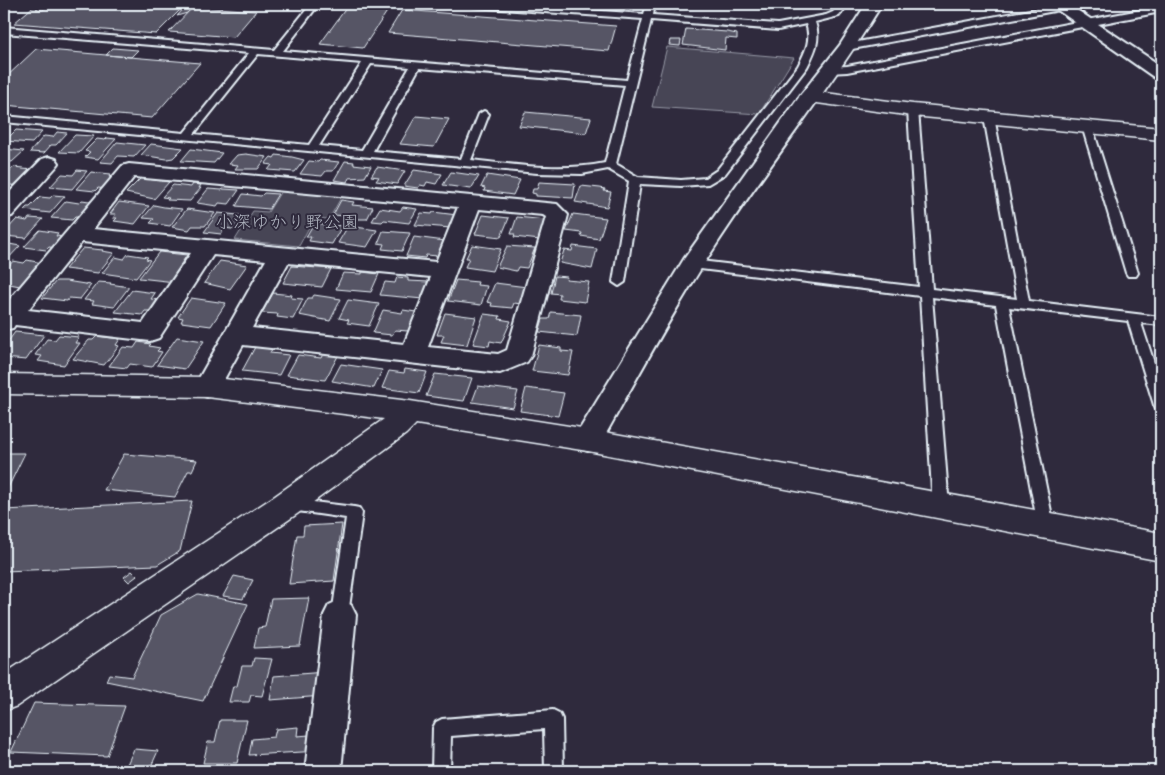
<svg xmlns="http://www.w3.org/2000/svg" width="1165" height="775" viewBox="0 0 1165 775" font-family="'Indie Flower','Klee One',sans-serif">
	<rect width="100%" height="100%" fill="#2f2a3d"/>
	<filter id="ink" filterUnits="userSpaceOnUse"><feTurbulence type="fractalNoise" baseFrequency=".02" numOctaves="2"/><feDisplacementMap in="SourceGraphic" scale="10" xChannelSelector="R" yChannelSelector="G"/><feConvolveMatrix kernelMatrix="1 2 1 2 8 2 1 2 1" color-interpolation-filters="sRGB"/></filter>
	<g filter="url(#ink)">
		<path fill="#464455" stroke="#979aa6" d="M667 47 794 58 759 114 652 107Z
			M283 188 343 194 329 219 314 218 299 246 235 240 253 211 268 212Z"/>
		<path fill="#575565" stroke="#e8f1f8" d="M50 4H186L156 34 14 23 34 6 39 7 36 9 43 10Z
			M188 4H194L193 7 187 13 177 16Z
			M349 4H392L363 48 320 44Z
			M194 6 256 11 234 37 169 32Z
			M402 10 616 26 609 51 388 33Z
			M686 29 727 32 737 34V39L726 38 725 50 683 45Z
			M670 40H681L680 46 669 45Z
			M113 48 138 50 131 57 106 55Z
			M36 49 200 63 152 118 4 105V79Z
			M525 112 591 118 586 133 519 126Z
			M416 116 449 119 434 147 400 144Z
			M16 130 42 132 32 143 5 141Z
			M57 132 67 133 56 145H51L44 153 30 152 44 136 53 137Z
			M75 135 94 136 79 153 59 152Z
			M107 138 116 139 98 159 85 157 90 152 85 151 97 139 105 140Z
			M117 142 145 145 134 157 118 156 112 163 100 162Z
			M151 144 183 148 173 158 167 159 141 155Z
			M4 149 24 151 12 162 4 161Z
			M191 149 222 153 214 163 181 161Z
			M246 154 267 157 258 169H235L238 165 229 164 237 155Z
			M276 155 292 157 304 160 295 172 268 170 272 165 265 164 271 157 274 158Z
			M320 160 339 162 333 171H326L322 176 300 174 309 161 318 162Z
			M345 161 354 162 353 164 371 166 365 177 349 178 347 182 334 180Z
			M14 167 23 168 22 169 34 170 18 186 4 184V176Z
			M377 167 405 171 397 184 376 181 379 177 371 176Z
			M77 170 87 171 72 189 50 187 62 174 73 175Z
			M414 170 442 174 436 184 427 182 425 186 420 185 418 188 404 186Z
			M91 172 111 174 109 177 116 178 106 189 98 188 95 191 76 189Z
			M451 172 479 176 471 189 443 185Z
			M487 175 520 180 513 195 484 191 485 188 481 187Z
			M141 178 169 182 154 199 126 193Z
			M539 182 575 184 573 198 536 196V194L532 193 533 189H537Z
			M193 184 201 185 199 188H201L190 201 167 200 169 198 162 197 173 185 191 187Z
			M581 186 600 188 605 189 604 191 611 192 607 207 575 202Z
			M208 189 222 190 223 189 239 190 229 204 219 203 217 206 197 203Z
			M264 193 278 194 269 209 236 206 243 194 261 196Z
			M53 195 65 196 50 213 24 210 27 207H30L40 197 50 198Z
			M82 200 96 202 82 218 75 217 72 220 51 218 66 201 79 203Z
			M341 200 354 202 352 205 373 207 367 219H344L345 216 333 215Z
			M119 202 149 206 135 224 114 221 117 218H113L116 214H110Z
			M154 205 164 207 182 209 170 226 150 223 154 219 143 218Z
			M403 207 417 209 409 223 384 220 382 222 372 221 380 208 400 211Z
			M187 209 215 213 205 226H192L189 230 172 227Z
			M433 212 457 215 451 228 415 225 421 213 432 214Z
			M218 213 248 216 238 230 225 228 221 234 204 232Z
			M573 214 606 218 599 239 581 236 582 233 566 231Z
			M483 215 509 218 501 237 475 234Z
			M517 217 546 220 540 240 514 237 515 234H511Z
			M29 218 43 219 26 238 4 236V233L17 219 27 221Z
			M314 223 342 226 332 244 309 241 311 237H306Z
			M348 226 377 230 367 247 338 243Z
			M40 230 58 233 56 236 66 237 56 248 49 247 46 250 24 247Z
			M383 231 410 233 402 251 382 249 384 244 378 243Z
			M414 237 445 241 438 256 426 255 425 258 406 256Z
			M4 243 20 246 4 263Z
			M472 245 501 249 492 271 465 267 469 258H466Z
			M507 246 535 248 527 268 518 267 516 271 497 267Z
			M573 246 597 249 592 269 560 263 564 250 572 251Z
			M83 248 103 250 102 251 114 253 98 273 65 269Z
			M159 252 187 255 181 264 184 265 175 282 139 278Z
			M128 254 148 257 146 259 150 260 136 278 102 273 115 257 124 259Z
			M27 260 42 263 20 286 4 283V272L13 261 24 263Z
			M220 261 247 265 230 289 204 283Z
			M292 266 331 269 322 287 283 283Z
			M362 272 379 274 371 292 336 289 343 273 362 274Z
			M555 276 567 277 566 280 589 282 585 302 559 299 560 294 551 293Z
			M397 277 408 278V281L429 282 423 299 380 295 385 282 395 283Z
			M456 280 478 282 477 285 487 286 481 305 448 301Z
			M56 281H66L91 285 80 299 69 298 67 301 42 298Z
			M98 282 111 283 110 284 129 287 114 307 92 304 94 301 84 300Z
			M495 283 527 287 521 304 514 303 512 308 491 306 492 303 487 302Z
			M132 290 155 293 151 299 162 300 154 311H145L142 315 115 312Z
			M273 293 292 295 291 298 303 299 293 319 277 317 278 314 262 313Z
			M314 295 341 299 330 321 299 315 308 298H312Z
			M191 298 226 303 211 326 181 322 183 318 178 317Z
			M348 300 379 304 369 326 347 323 349 320 339 318Z
			M383 310 402 313 403 310 416 312 408 331 395 330 392 335 373 333Z
			M551 312 581 315 577 336 539 332 543 319H549Z
			M445 313 476 317 467 345 441 342 444 335H437Z
			M484 314 500 316 499 319 511 321 501 343 490 341 489 346 473 344Z
			M15 332 44 335 26 360 4 358V347Z
			M59 335 79 337 75 343H80L64 365 38 361 42 356 35 355 47 339 55 340Z
			M97 336 120 339 116 345 119 346 104 365 73 359 89 340H93Z
			M177 337 204 341 185 369 157 365Z
			M138 342 151 344 149 346 160 348 157 351 162 352 152 367 130 364 127 368 109 366 123 347 134 348Z
			M539 345 561 348V351L573 352 568 375 532 371Z
			M255 347 272 349 270 353 289 355 279 375 242 371Z
			M323 354 338 356 325 380 287 375 298 355 321 358Z
			M341 364 382 370 374 388 332 381Z
			M405 369 427 372 419 393 382 388 389 371 404 373Z
			M435 374 472 378 464 401 426 396Z
			M478 386 518 391 513 408 472 402Z
			M526 388 564 393 558 416 520 411Z
			M4 453H25L7 490H4Z
			M124 454 197 460 192 471H188L175 497 104 490Z
			M192 501 180 551 157 565 4 571V510Z
			M342 524 334 581 289 584 297 535H303L304 526Z
			M132 571 137 576 129 582 124 577Z
			M234 576 253 580 243 599 223 596Z
			M198 594 248 604 203 701 106 681 109 674 132 677 161 615Z
			M309 598 300 646 254 648 258 628 265 627 271 599Z
			M254 658 272 659 262 696 251 695 249 702H229L233 686H237L242 666H252Z
			M325 672 323 696 270 700 274 676Z
			M34 703 125 706 107 756 11 752Z
			M220 720H247L237 763H203L208 742H215Z
			M298 727 297 736 322 734 320 751 249 755 252 739 274 737 276 729Z
			M134 749 158 751 149 771H124Z"/>
		<g fill="none" stroke-linecap="round" stroke-linejoin="round">
			<g stroke="#e8f1f8" stroke-width="4">
				<path id="lane" d="M4 4H13L4 11Z
					M311 4H319L283 51 627 80 643 19 474 7 470 4H505L644 14 647 4H655L653 15 778 24 826 15 833 12 840 4 847 6 839 16 815 22C821 40 815 51 807 67L725 174 708 184 681 186 640 184 625 282 619 286 613 282 629 181 608 169 582 174 537 173 4 122V116L184 133 249 53 4 33V27L274 50ZM651 20 778 30 806 24C812 40 805 52 798 66L717 170 705 178 681 180 638 177 616 164ZM258 54 362 63 309 145 194 134ZM371 64 410 67 362 150 319 146ZM419 68 625 85 605 163C561 172 516 165 471 160L489 114 484 111 479 114 461 159 373 151Z
					M1062 4 1065 5V9L847 50 842 47 847 44Z
					M1161 6V12L847 72 828 73 823 70 828 67 847 66Z
					M913 107 918 110 932 289 1017 299 984 117 989 114 994 117 1029 301 1161 317V325L1141 323 1161 384V410L1156 409 1154 405 1128 321 1009 307 1054 526 1052 531 1046 533 1040 531 1038 526 996 305 932 297 949 507 946 512 941 513 936 512 933 507 920 296 692 268 686 264 692 260 919 287 908 110Z
					M1087 123 1092 126 1138 273 1136 276H1128L1126 273 1082 126Z
					M289 499 354 507 359 508 362 513 348 615 346 620 340 623 334 620 332 615 346 518 284 509 281 505 284 501Z
					M553 710 559 713 562 719 563 771H545L544 729 451 736 450 771H432L433 728 436 722 442 719Z"/>
			</g>
			<g stroke="#e8f1f8" stroke-width="4">
				<path id="street" d="M866 4H882C827 94 758 177 702 267 665 326 632 387 598 448L588 451 578 448 574 440 578 432 684 259 802 93 840 45Z
					M1049 4H1068L1161 66V79L1155 78Z
					M49 157 56 159 59 163 56 167 12 216 4 218V198L42 159Z
					M129 164 557 204 568 215 531 356 527 362 500 373 243 345 216 394 207 397 198 394 194 387 266 260 213 255 159 338 150 341 15 325 13 328 4 330V306L122 166ZM134 177 458 207 436 262 93 229ZM479 209 543 215 546 217 507 350 498 354 428 347ZM82 242 191 253 143 323 28 310ZM288 263 431 277 404 344 252 328Z
					M340 600 351 605 356 615 341 771H305L324 615 329 605Z"/>
			</g>
			<g stroke="#e8f1f8" stroke-width="3">
				<path id="secondary" d="M809 91 913 104 1161 128V140L913 116 802 101 799 97 802 93Z
					M4 374 207 377 410 401 588 429 1161 533V561L588 451 416 424 406 434 297 514 17 706 4 711V674L275 496 384 419 207 397 4 394Z"/>
			</g>
			<use href="#lane" fill="#2f2a3d" fill-rule="evenodd"/>
			<use href="#street" fill="#2f2a3d" fill-rule="evenodd"/>
			<use href="#secondary" fill="#2f2a3d" fill-rule="evenodd"/>
		</g>
	</g>
	<g text-anchor="middle" stroke-width="4" stroke-linejoin="round" paint-order="stroke">
		<g font-size="18" fill="#afb4bf" stroke="#2f2a3d">
			<text x="287" y="228">小深ゆかり野公園</text>
		</g>
	</g>
	<rect width="1165" height="775" fill="none" stroke="#2f2a3d" stroke-width="20"/>
	<rect x="10" y="10" width="1145" height="755" fill="none" stroke="#e8f1f8" stroke-width="2" filter="url(#ink)"/>
</svg>
